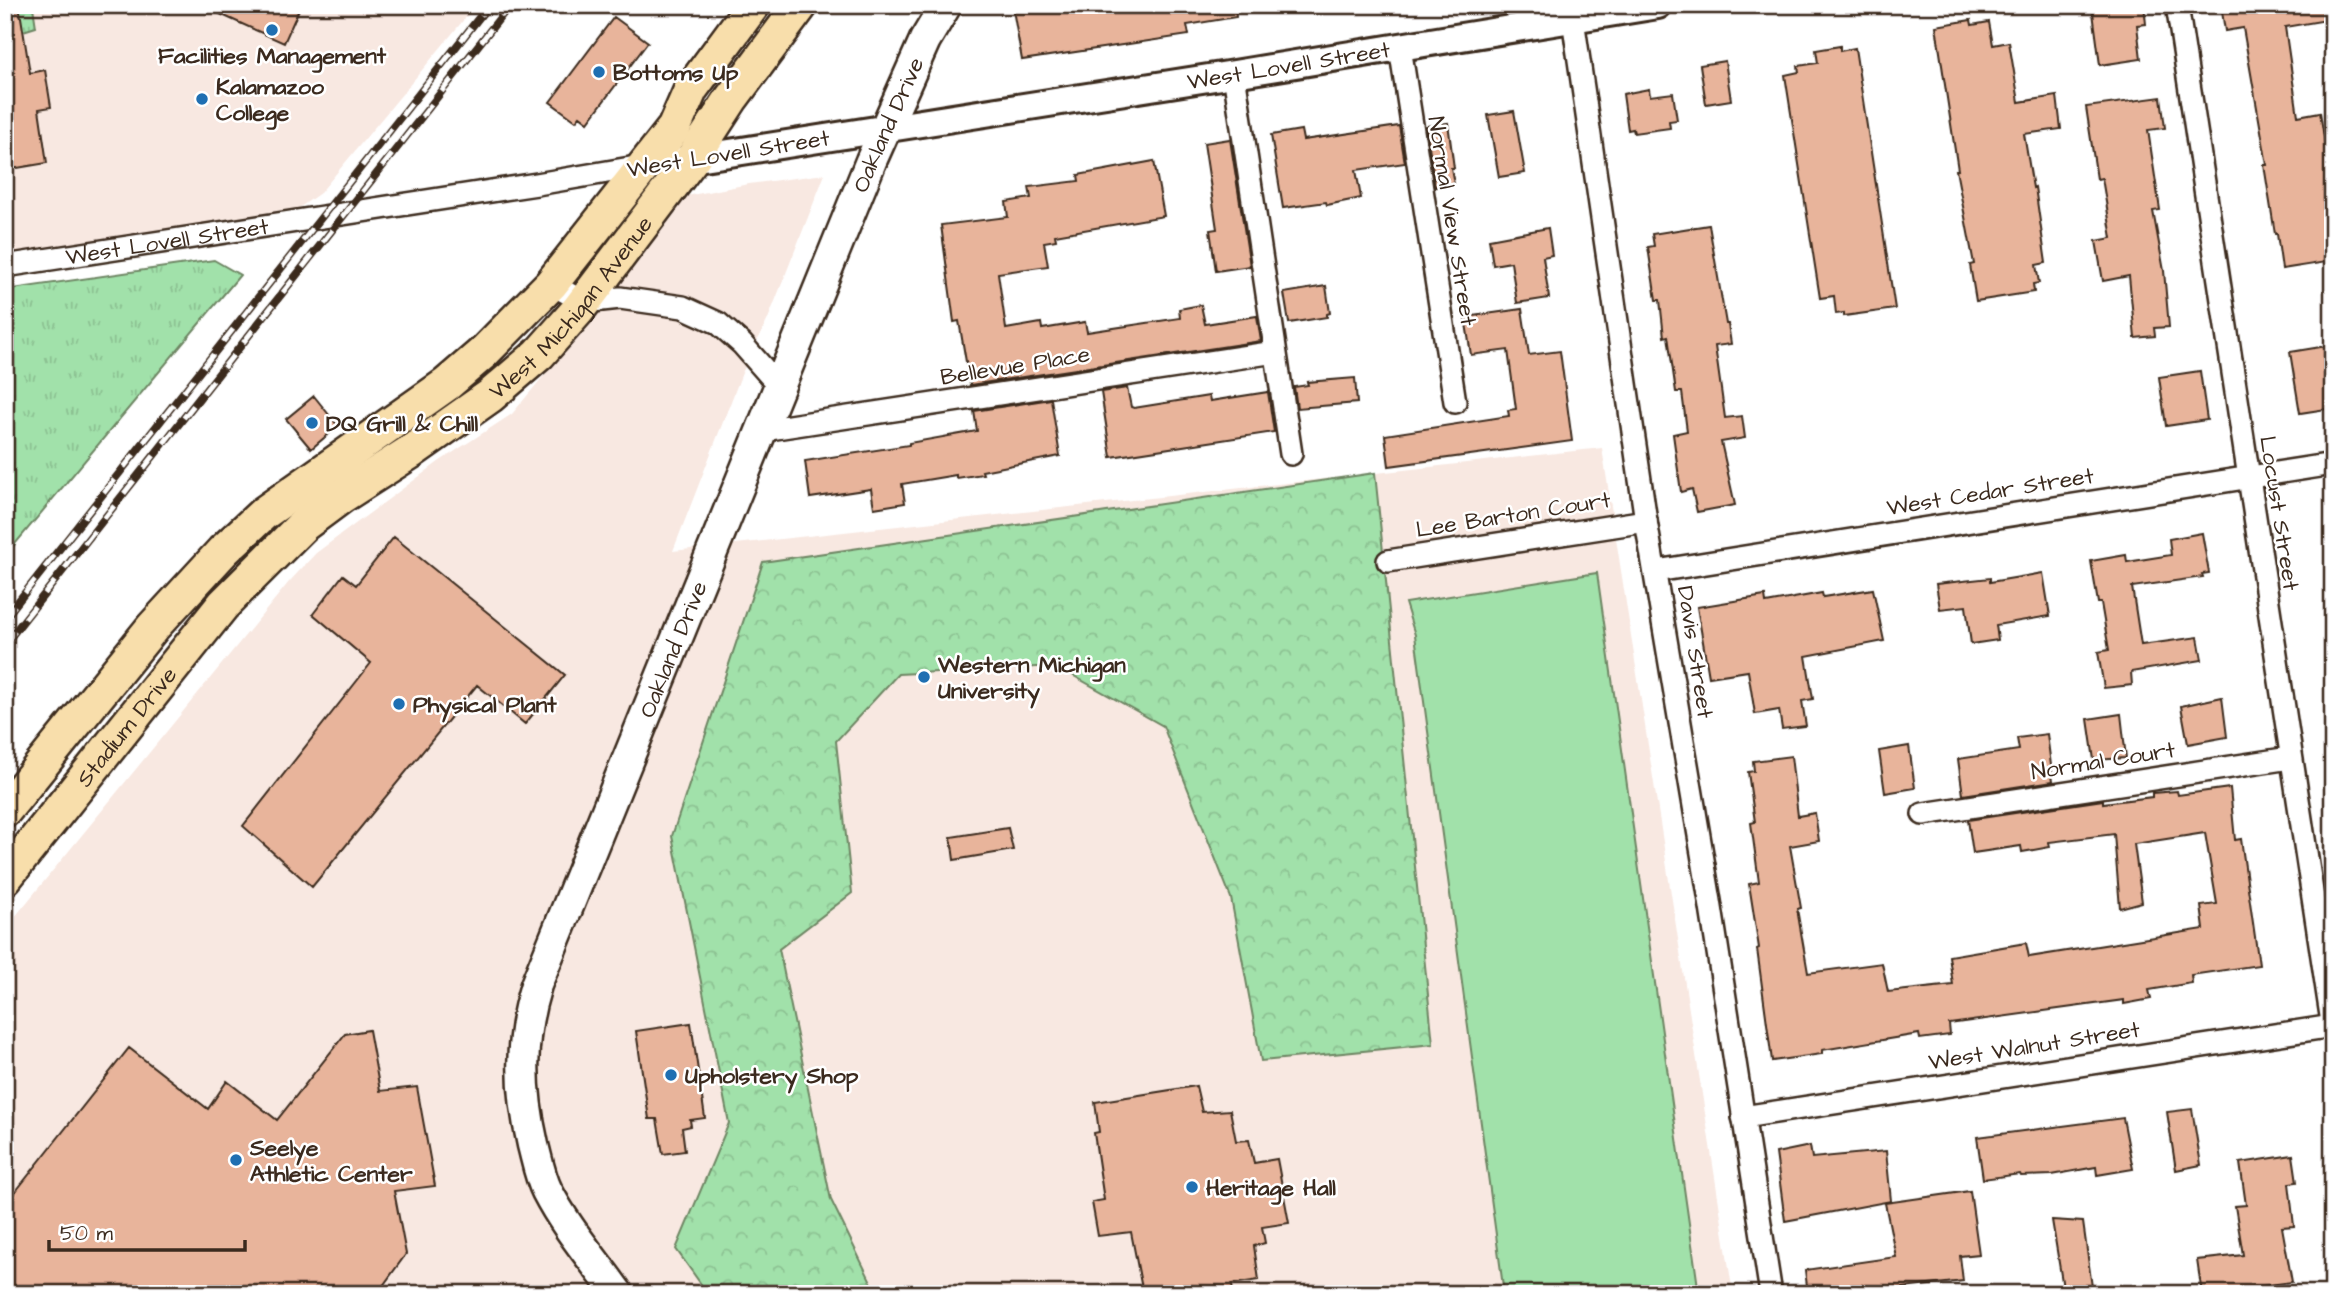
<svg xmlns="http://www.w3.org/2000/svg" width="2338" height="1299" viewBox="0 0 2338 1299" font-family="'Architects Daughter',sans-serif">
	<defs>
		<pattern id="forest-crowns" width="20" height="18" patternUnits="userSpaceOnUse" patternTransform="scale(1.75)"><rect width="20" height="18" fill="#a1e1aa"/><path d="M2 6a3 3 0 1 1 6 0M12 15a3 3 0 1 1 6 0" fill="none" stroke="#8cc192"/></pattern>
		<pattern id="park-tufts" width="24" height="20" patternUnits="userSpaceOnUse" patternTransform="scale(1.75)"><rect width="24" height="20" fill="#a1e1aa"/><path d="M3 7l-1-3M5 7V3M7 7l1-3M15 17l-1-3M17 17v-4M19 17l1-3" fill="none" stroke="#8cc192"/></pattern>
	</defs>
	<rect width="100%" height="100%" fill="#fff"/>
	<filter id="ink" filterUnits="userSpaceOnUse"><feTurbulence type="fractalNoise" baseFrequency=".0143" numOctaves="2"/><feDisplacementMap in="SourceGraphic" scale="14" xChannelSelector="R" yChannelSelector="G"/><feConvolveMatrix kernelMatrix="1 2 1 2 8 2 1 2 1" color-interpolation-filters="sRGB"/></filter>
	<g filter="url(#ink)">
		<path fill="#f8e8e1" d="M5 5H476L320 193 275 225 5 266Z
			M825 174 768 319 742 373 673 551 1602 448 1733 1294H5V929L289 582 316 553 440 461 512 414 556 361 681 197 749 184Z"/>
		<path fill="#a1e1aa" stroke="#6e8664" stroke-width="2" d="M1597 573 1699 1294H1504L1415 635 1405 603Z"/>
		<path fill="url(#forest-crowns)" stroke="#6e8664" stroke-width="2" d="M1375 473 1433 1044 1261 1061 1231 898 1163 726 1056 666 898 674 836 741 852 893 779 949 831 1200 877 1294H708L676 1249 729 1123 672 836 763 562Z"/>
		<path fill="url(#park-tufts)" stroke="#6e8664" stroke-width="2" d="M5 5H41L33 7 36 27 23 31Z
			M214 260 240 275 5 556V290Z"/>
		<path fill="#e8b49b" stroke="#3b2a1e" stroke-width="2" d="M5 5H19L30 73 45 70 51 107 39 109 47 163 5 170Z
			M200 5H301L284 43Z
			M1020 5H1235L1236 17 1187 25 1189 35 1022 60 1013 10 1021 8Z
			M2092 5H2144L2146 24 2137 25 2141 59 2100 65Z
			M2221 5H2333V19L2285 27 2298 116 2320 112 2327 156 2333 155V185L2326 186 2333 233V261L2282 269 2277 234H2275L2264 165H2267L2243 28 2225 31Z
			M614 17 648 42 588 122 580 116 576 121 550 102Z
			M1971 20 1972 25 1989 22 1993 45 2009 42 2019 102 2057 96 2061 129 2024 134 2033 188 2035 187 2046 263 2036 265 2039 283 2033 284 2034 292 1976 301 1970 265 1974 264 1956 170H1958L1936 26Z
			M1840 46V51L1855 48 1895 309 1844 316V313L1836 314 1834 296 1820 298 1785 75 1799 72 1798 66 1818 63 1816 50Z
			M1725 61 1731 100 1706 104 1700 65Z
			M1649 89 1650 96 1673 93 1677 120 1669 121 1670 128 1634 133 1633 129 1628 130 1623 94Z
			M2161 97 2165 128 2148 130 2160 210 2153 211 2164 271 2169 327 2154 328 2155 336 2135 338 2129 276 2103 281 2096 241 2112 238 2102 178 2097 179 2086 107Z
			M1514 111 1525 173 1499 177 1488 115Z
			M1448 123 1454 168H1451L1454 184 1435 187 1426 126Z
			M1399 126 1405 163 1356 170 1361 198 1327 205 1326 202 1283 208 1271 135 1301 130 1303 140Z
			M1230 139 1250 266 1216 271 1210 230 1217 229 1204 143Z
			M1154 161 1164 216 1055 235 1056 240 1044 242 1048 266 998 273 1006 329 1041 323 1042 329 1085 322 1087 332 1180 318 1179 309 1201 305 1205 324 1257 316 1261 341 970 385 959 321 954 322 941 225 1008 217 1006 202 1031 198 1029 187 1079 181 1078 175Z
			M1709 225 1726 324H1728L1731 344 1715 346 1725 418 1742 416 1745 438 1721 442 1735 505 1697 512 1692 489 1681 492 1673 434 1687 431 1682 392H1676L1668 336 1664 337 1660 300H1656L1648 247 1654 246 1652 234Z
			M1548 228 1552 255 1543 257 1549 298 1517 303 1511 262 1493 265 1489 239Z
			M1326 286 1330 313 1327 314V317L1289 323 1284 293Z
			M1522 309 1529 355 1560 351 1572 441 1389 466 1385 435 1509 416 1508 410 1516 409 1508 350 1471 355 1465 317Z
			M2333 345V408L2300 413 2290 352Z
			M2200 371 2207 420 2166 426 2159 377Z
			M1355 378 1357 403 1297 408 1294 387 1308 385 1307 382Z
			M1127 388 1131 407 1134 408 1209 396 1210 401 1268 392 1274 432 1111 457 1101 392Z
			M314 396 338 426 311 449 286 419Z
			M1051 399 1060 456 982 471 983 474 956 478V475L902 484 905 503 874 508 871 489 810 498 805 461 909 445V443L977 431 974 411Z
			M2202 533 2209 573 2202 574 2203 577 2132 587 2141 645 2198 637 2202 660 2131 672 2132 685 2104 688 2098 652 2109 650 2101 603H2098L2091 561 2126 555 2127 562 2171 555 2169 539Z
			M394 537 565 675 525 724 477 685 312 887 243 826 371 663 313 614 343 575 356 585Z
			M2043 573 2050 616 1996 625 1998 640 1971 644 1966 606 1940 609 1936 584 1990 578V582Z
			M1873 589 1884 641 1806 656 1813 699 1802 701 1806 726 1782 729 1779 710 1755 714 1748 671 1709 677 1697 607 1765 596 1766 603 1822 593 1823 597Z
			M2222 697 2227 737 2188 744 2181 706Z
			M2121 714 2126 758 2094 760 2088 719Z
			M2047 734 2053 781 1963 795 1958 759 2019 750 2017 738Z
			M1909 746 1915 788 1885 793 1879 751Z
			M1791 756 1798 816 1815 813 1819 841 1790 846 1801 908 1797 909 1808 973 1882 963 1888 992 1953 985 1949 956 2026 943 2029 957 2204 929 2201 906 2217 904 2205 833 2134 844 2142 902 2120 908 2114 834 2049 842 2050 847 2022 852 2021 846 1973 853 1968 820 2103 800V803L2152 797V793L2177 791 2178 795 2230 788 2235 840 2241 839 2259 965 2191 975 2192 983 2149 990 2151 999 2124 1004V1000L1949 1024 1950 1035 1920 1039 1919 1034 1822 1050V1054L1772 1061 1757 949 1759 948 1749 884 1759 882 1751 823 1755 822 1748 772 1754 771 1753 761Z
			M1008 828 1013 850 954 860 951 837Z
			M691 1023 705 1118 690 1120 691 1126 682 1128 685 1151 663 1154 657 1119H649L636 1031Z
			M369 1030 380 1091 417 1087 435 1186 394 1191 406 1254 377 1294H5V1205L129 1048 208 1109 227 1081 277 1120 345 1034Z
			M1196 1086 1202 1112 1230 1110 1236 1141 1249 1140 1254 1163 1277 1159 1289 1223 1262 1227 1265 1243 1254 1246 1259 1280 1232 1284 1233 1294H1143L1131 1232 1098 1236 1092 1202 1104 1200 1094 1133 1099 1132 1095 1102Z
			M2192 1109 2201 1165 2176 1170 2167 1112Z
			M2123 1118 2133 1169 2097 1175 2096 1167 2052 1175 2021 1176 2020 1174 1983 1179 1977 1137Z
			M1810 1146 1812 1158 1886 1151 1891 1201 1785 1221 1776 1153Z
			M2293 1155 2297 1182 2289 1183 2294 1226 2282 1227 2292 1282 2202 1294 2197 1260 2243 1255 2235 1206 2246 1205 2240 1163Z
			M1970 1191 1979 1254 1960 1256 1963 1281 1886 1290V1294H1808L1805 1270 1896 1257 1885 1203Z
			M2052 1220 2083 1222 2093 1294H2064Z"/>
		<g fill="none" stroke-linecap="round" stroke-linejoin="round">
			<g stroke="#3b2a1e" stroke-width="26">
				<g id="minor">
					<path d="M2177 5 2333 1029"/>
					<path d="M1573 19 1646 521 1710 901 1771 1294"/>
					<path d="M1400 47 1455 402"/>
					<path d="M1234 74 1291 454"/>
					<path id="s1" d="M5 266 537 184 642 166"/>
					<path d="M551 284 584 302 620 298 683 307 718 323 742 344 779 386"/>
					<path d="M763 430 1275 352"/>
					<path d="M1388 561 1646 521"/>
					<path d="M1656 571 2333 464"/>
					<path d="M1923 814 2290 758"/>
					<path d="M1743 1117 2333 1026"/>
				</g>
			</g>
			<g stroke="#3b2a1e" stroke-width="32">
				<g id="tertiary">
					<path id="s2" d="M678 161 1234 74 1658 5"/>
				</g>
			</g>
			<g stroke="#3b2a1e" stroke-width="35">
				<g id="secondary">
					<path id="s3" d="M618 1294C594 1260 566 1228 547 1191 540 1177 537 1160 533 1145 520 1088 519 1040 536 985L871 161 925 40 946 5"/>
				</g>
			</g>
			<g stroke="#3b2a1e" stroke-width="38">
				<g id="primary">
					<path d="M5 810 153 627 223 551 264 513 447 384 483 353 551 284 674 128 691 89 753 5"/>
					<path id="s4" d="M5 878 223 605 303 525 342 496 412 451 490 396 539 354 578 310 692 159 731 99 801 5"/>
				</g>
			</g>
			<use href="#minor" stroke="#fff" stroke-width="21"/>
			<use href="#tertiary" stroke="#fff" stroke-width="26"/>
			<use href="#secondary" stroke="#fff" stroke-width="30"/>
			<use href="#primary" stroke="#f8deab" stroke-width="33"/>
			<g stroke="#3b2a1e" stroke-width="8">
				<path id="rail" d="M5 618 489 5
					M5 644 510 5"/>
			</g>
			<use href="#rail" stroke="#fff" stroke-width="5" stroke-dasharray="16" stroke-linecap="butt"/>
		</g>
	</g>
	<g fill="#1f6fb2" stroke="#fff" stroke-width="2.5">
		<circle cx="272" cy="30" r="7"/>
		<circle cx="599" cy="72" r="7"/>
		<circle cx="202" cy="99" r="7"/>
		<circle cx="312" cy="423" r="7"/>
		<circle cx="924" cy="677" r="7"/>
		<circle cx="399" cy="704" r="7"/>
		<circle cx="671" cy="1075" r="7"/>
		<circle cx="236" cy="1160" r="7"/>
		<circle cx="1192" cy="1187" r="7"/>
	</g>
	<g text-anchor="middle" stroke-width="5" stroke-linejoin="round" paint-order="stroke">
		<g font-size="23" font-weight="bold" fill="#3b2a1e" stroke="#fff" text-anchor="start">
			<text x="272" y="63" text-anchor="middle">Facilities Management</text>
			<text x="613" y="80">Bottoms Up</text>
			<text x="216" y="94">Kalamazoo<tspan x="216" dy="26">College</tspan></text>
			<text x="326" y="431">DQ Grill &amp; Chill</text>
			<text x="938" y="672">Western Michigan<tspan x="938" dy="26">University</tspan></text>
			<text x="413" y="712">Physical Plant</text>
			<text x="685" y="1083">Upholstery Shop</text>
			<text x="250" y="1155">Seelye<tspan x="250" dy="26">Athletic Center</tspan></text>
			<text x="1206" y="1195">Heritage Hall</text>
		</g>
		<g font-size="23" fill="#3b2a1e" stroke="#fff">
			<text dy="8" stroke="none"><textPath href="#s2" startOffset="618">West Lovell Street</textPath></text>
			<text dy="8" stroke="none"><textPath href="#s3" startOffset="1265">Oakland Drive</textPath></text>
			<text transform="translate(728 153) rotate(-9)" y="8">West Lovell Street</text>
			<text transform="translate(1453 221) rotate(81)" y="8">Normal View Street</text>
			<text dy="8" stroke="none"><textPath href="#s1" startOffset="164">West Lovell Street</textPath></text>
			<text dy="8" stroke="none"><textPath href="#s4" startOffset="810">West Michigan Avenue</textPath></text>
			<text transform="translate(1015 365) rotate(-9)" y="8">Bellevue Place</text>
			<text transform="translate(1990 491) rotate(-9)" y="8">West Cedar Street</text>
			<text transform="translate(2280 513) rotate(81)" y="8">Locust Street</text>
			<text transform="translate(1513 514) rotate(-9)" y="8">Lee Barton Court</text>
			<text dy="8" stroke="none"><textPath href="#s3" startOffset="698">Oakland Drive</textPath></text>
			<text transform="translate(1696 652) rotate(81)" y="8">Davis Street</text>
			<text dy="8" stroke="none"><textPath href="#s4" startOffset="194">Stadium Drive</textPath></text>
			<text transform="translate(2103 760) rotate(-9)" y="8">Normal Court</text>
			<text transform="translate(2034 1045) rotate(-9)" y="8">West Walnut Street</text>
		</g>
	</g>
	<rect width="2338" height="1299" fill="none" stroke="#fff" stroke-width="28"/>
	<rect x="14" y="14" width="2310" height="1271" fill="none" stroke="#3b2a1e" stroke-width="2.5" filter="url(#ink)"/>
	<path d="M49 1240v10h196v-10" fill="none" stroke="#3b2a1e" stroke-width="3.5"/>
	<text x="60" y="1240" font-size="21" fill="#3b2a1e" stroke="#ffffff" stroke-width="5" paint-order="stroke">50 m</text>
</svg>
